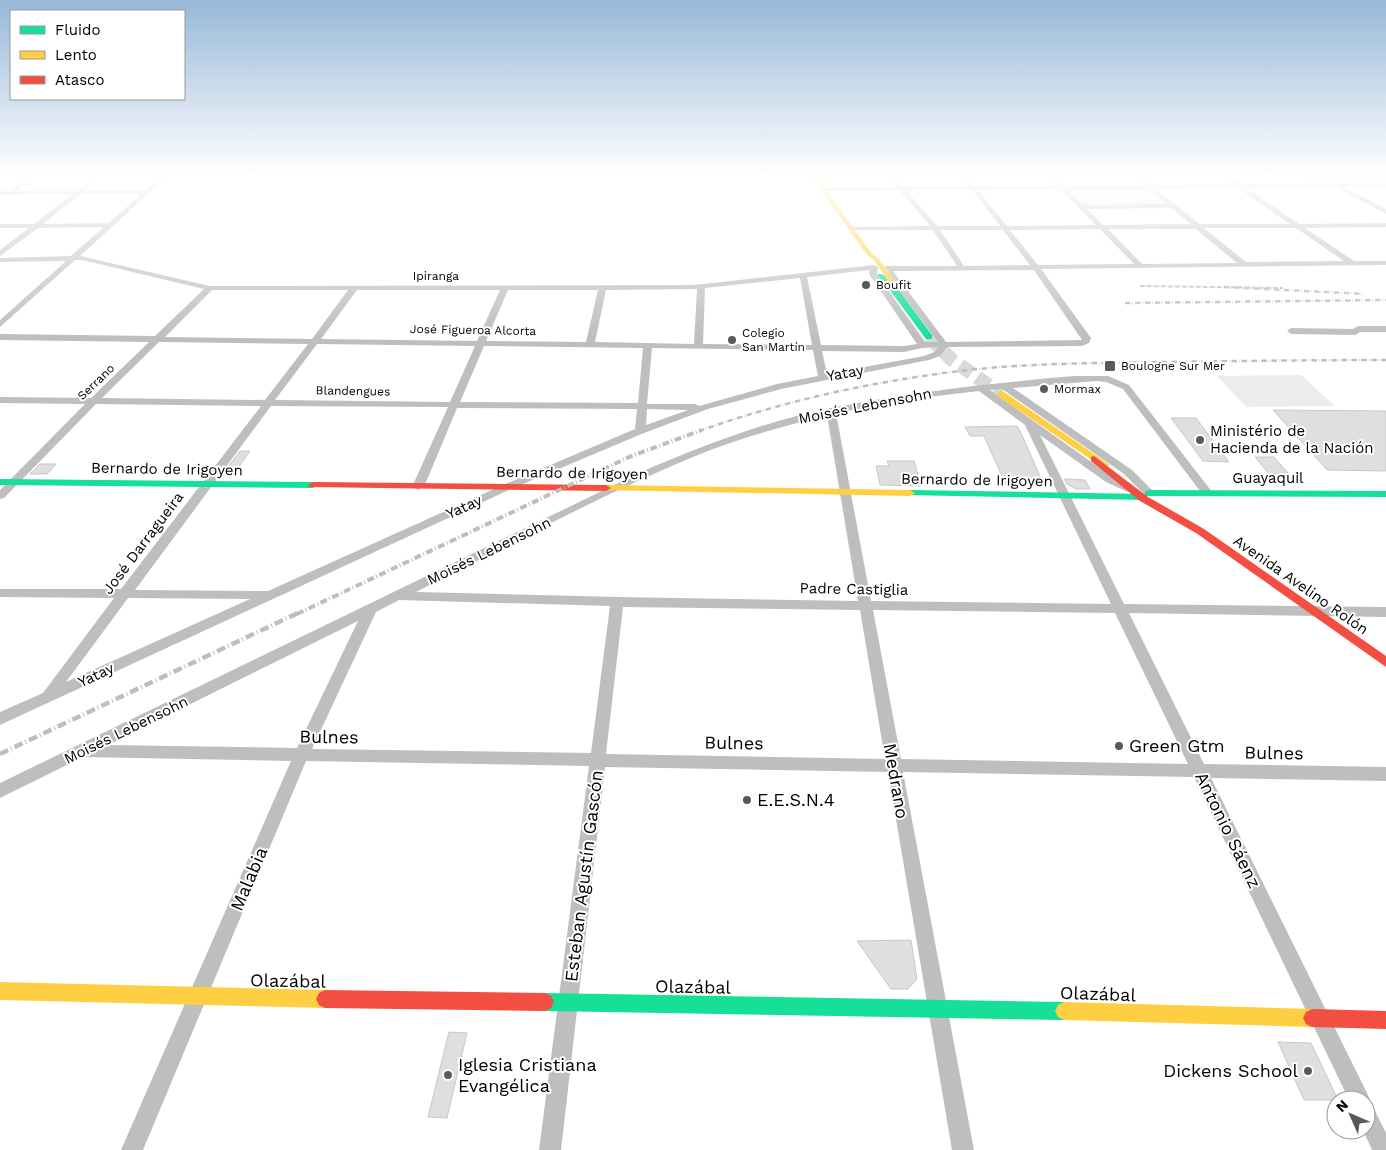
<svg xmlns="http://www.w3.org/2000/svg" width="1386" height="1150" viewBox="0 0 1386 1150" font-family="'Work Sans',sans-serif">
	<rect width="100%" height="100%" fill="#fff"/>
	<path fill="#ececec" d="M1065 188 1149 189 1166 205 1082 206Z
		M1301 375 1335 406 1246 407 1217 376Z"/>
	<path fill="#dfdfdf" stroke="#c7c7c7" d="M1273 410 1386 411V471L1327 470Z
		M1171 418H1196L1229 462 1203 461Z
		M1017 426 1022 435 1044 486 1006 485 984 436H970L965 427Z
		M240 451H250L235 472H224Z
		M1255 457H1274L1288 473 1269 474Z
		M887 461H914L921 486 880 485 876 466H889Z
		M40 464H56L47 474H30Z
		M1064 479 1085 480 1090 489H1076L1067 484Z
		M911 940 917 979 908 989H891L857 941Z
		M449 1032 467 1033 447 1118 428 1117Z
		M1278 1042 1311 1043 1338 1100H1304Z"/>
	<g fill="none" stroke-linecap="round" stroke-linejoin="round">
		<path stroke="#d9d9d9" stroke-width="14" stroke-dasharray="14 7" stroke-linecap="butt" d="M929 337 951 359 1001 394"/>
		<path fill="#bebebe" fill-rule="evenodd" d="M29 177H36L17 191H77L94 177H101L85 190H146L160 177H167L80 256 210 286 694 285 874 265 878 267 877 274 925 342H938L882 268 886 266H957L933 230H849V228L851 227 930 226 899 190 823 191 821 188 896 187 888 177H894L903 187 969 186 962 177H968L975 186 1057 185 1049 177H1056L1064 185H1144L1135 177H1142L1151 185 1232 184 1223 177H1230L1241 184 1386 183V187H1344L1386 209V214L1335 187 1246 188 1299 224 1386 223V227L1305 228 1354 261H1386V265L1041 269 1091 338 1089 343 1082 346 948 347 940 356 929 360 781 389 708 409 644 433 511 489 0 725V712L43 693 114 598 0 597V589H121L261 406 96 404 4 498 0 499V490L85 404 0 403V397L91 398 149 342 0 340V334L155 336 204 289 82 260H75L0 327V320L66 261 0 262V258L71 256 104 227 38 228 0 256V250L29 228H0V224H34L72 194 0 195V191H9ZM1238 188 1290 224H1199L1156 189ZM1060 189 1096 225 1007 226 978 190ZM1068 189H1148L1167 204 1083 205ZM906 190H972L1000 226H937ZM80 194H141L109 223 43 224ZM1171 208 1191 224 1103 225 1087 209ZM1204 228H1296L1344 261 1246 262ZM1100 229 1134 264 1038 265 1010 230ZM1108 229H1196L1237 263 1142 264ZM940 230H1003L1030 265 964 266ZM870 270 869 274 917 344 904 346 821 345 807 277ZM1034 270 1082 340 946 342 893 271ZM800 278 812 345 703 344 705 288ZM697 289 694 344 595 342 606 290ZM212 290H348L312 339 165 337ZM357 290H500L477 341 321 339ZM508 290H598L586 342 486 341ZM159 342 308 344 265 400 102 398ZM317 344 475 346 450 402 275 400ZM484 346 643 348 638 403 460 402ZM938 347 934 352 924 356 827 374 822 351 904 352 922 348ZM652 348 813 350 818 376 777 384 699 406 695 404H647ZM271 406 448 407 412 487 418 490 424 487 457 408 637 409 635 429 503 485 268 591 135 590ZM647 409 688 410 646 425ZM128 598 250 599 66 682Z
			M1358 326H1386V332H1360L1355 335 1291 334 1287 331 1291 328 1353 329Z
			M1074 376H1108L1129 385 1213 493 1207 496 1203 495 1123 389 1106 382 1097 381 1013 388 1132 470 1155 493 1153 495H1145L1124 474 1002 389 990 390 1114 478 1134 489 1128 492 1106 482 1040 435 1124 604 1386 607V617L1129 613 1204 764 1386 767V781L1211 778 1367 1093 1370 1100 1369 1105 1373 1107 1386 1133V1150H1372L1363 1130H1366V1100H1349L1194 777 903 772 974 1150H952L888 772 605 767 561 1150H539L589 766 306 761 143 1150H121L291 761 83 757 0 798V783L641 472C702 446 766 421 831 408 912 392 992 383 1074 376ZM979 391 1025 425 1111 604 871 601 836 413 920 398ZM827 415 858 601 617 597 416 592C508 546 598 496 693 457 736 439 781 427 827 415ZM399 600 610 606 591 753 312 749 376 612ZM623 607 860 610 885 759 606 754ZM873 610 1115 613 1188 764 901 759ZM358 621 297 748 108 745Z"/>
		<path fill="#16e098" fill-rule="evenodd" d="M878 274H882L892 281 932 335V339H926L886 285 878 276Z
			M0 479 313 482 318 485 313 488 0 485Z
			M910 490 1145 494V491L1149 490 1386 491V497L1147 496V499L1143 500 906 495 905 493 906 491Z
			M545 993 1064 1002 1070 1005 1073 1011 1070 1017 1064 1020 545 1011 539 1008 536 1002 539 996Z"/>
		<path fill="#ffcf43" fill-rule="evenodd" d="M811 177H817L872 254 878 258 893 278 892 285H886L887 279 874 260 868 256Z
			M1001 391 1004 392 1110 465 1105 468 1102 467 998 396V392Z
			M606 485 910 490 915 493 910 496 602 490 601 488Z
			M0 982 325 990 331 993 334 999 331 1005 325 1008 0 1000Z
			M1064 1002 1312 1009 1318 1012 1321 1018 1318 1024 1312 1027 1064 1020 1058 1017 1055 1011 1058 1005Z"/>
		<path fill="#f24e42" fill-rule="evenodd" d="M1094 456 1148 497 1204 529 1386 656V667L1196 533 1140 501 1091 461V457Z
			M313 482 606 485 611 488 606 491 309 487 308 485Z
			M325 990 545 993 551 996 554 1002 551 1008 545 1011 325 1008 319 1005 316 999 319 993Z
			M1312 1009 1386 1011V1029L1312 1027 1306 1024 1303 1018 1306 1012Z"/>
		<path stroke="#bebebe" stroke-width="2" stroke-dasharray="4.5 1 0.5 1" stroke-linecap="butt" d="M1140 286 1283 288"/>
		<path stroke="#bebebe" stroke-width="2.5" stroke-dasharray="5.5 2 0.5 2" stroke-linecap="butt" d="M1224 287 1364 294
			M1125 303 1386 300
			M699 431C789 399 884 379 978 369 1040 363 1102 363 1163 362 1238 361 1312 360 1386 360"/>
		<path stroke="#bebebe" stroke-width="4" stroke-dasharray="7 2.5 1 2.5" stroke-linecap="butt" d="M297 614 629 457 702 430"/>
		<path stroke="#bebebe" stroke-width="4.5" stroke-dasharray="9 3 1 3" stroke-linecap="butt" d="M0 754 300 612"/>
	</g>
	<linearGradient id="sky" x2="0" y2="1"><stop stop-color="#97b8d8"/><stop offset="0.52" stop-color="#fff"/><stop offset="1" stop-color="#fff" stop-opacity="0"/></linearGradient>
	<rect width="1386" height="338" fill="url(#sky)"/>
	<g fill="#595959" stroke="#fff" stroke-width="2">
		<circle cx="866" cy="285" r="5"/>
		<circle cx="732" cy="340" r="5"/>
		<rect x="1104" y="360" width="12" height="12" rx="2.5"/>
		<circle cx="1044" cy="389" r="5"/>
		<circle cx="1200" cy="440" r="5"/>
		<circle cx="1119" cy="746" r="5"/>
		<circle cx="747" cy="800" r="5"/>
		<circle cx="1308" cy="1071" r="5"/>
		<circle cx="448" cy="1075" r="5"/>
	</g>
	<g text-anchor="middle" stroke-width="4" stroke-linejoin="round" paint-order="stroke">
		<g font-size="12" fill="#000" stroke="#fff">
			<text x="436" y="280">Ipiranga</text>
			<text transform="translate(473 330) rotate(1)" y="4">José Figueroa Alcorta</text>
			<text transform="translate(96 382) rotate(-44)" y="4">Serrano</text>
			<text transform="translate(353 391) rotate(1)" y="4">Blandengues</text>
		</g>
		<g font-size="12" fill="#000" stroke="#fff" text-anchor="start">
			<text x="876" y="289">Boufit</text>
			<text x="742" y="337">Colegio<tspan x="742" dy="14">San Martín</tspan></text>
			<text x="1121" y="370">Boulogne Sur Mer</text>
			<text x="1054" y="393">Mormax</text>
		</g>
		<g font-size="15" fill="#000" stroke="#fff">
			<text transform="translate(845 373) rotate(-10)" y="5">Yatay</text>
			<text transform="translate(865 406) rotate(-11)" y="5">Moisés Lebensohn</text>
			<text transform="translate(167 469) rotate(1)" y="5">Bernardo de Irigoyen</text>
			<text transform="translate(572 473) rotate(1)" y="5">Bernardo de Irigoyen</text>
			<text x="1268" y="483">Guayaquil</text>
			<text transform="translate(977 480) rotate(1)" y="5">Bernardo de Irigoyen</text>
			<text transform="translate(464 507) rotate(-24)" y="5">Yatay</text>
			<text transform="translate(143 543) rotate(-53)" y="5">José Darragueira</text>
			<text transform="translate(489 551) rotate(-26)" y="5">Moisés Lebensohn</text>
			<text transform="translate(1301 585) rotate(35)" y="5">Avenida Avelino Rolón</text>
			<text transform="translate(854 589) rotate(1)" y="5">Padre Castiglia</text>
			<text transform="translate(96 675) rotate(-25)" y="5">Yatay</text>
			<text transform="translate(126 730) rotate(-26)" y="5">Moisés Lebensohn</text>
		</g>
		<g font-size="15" fill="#000" stroke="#fff" text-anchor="start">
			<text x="1210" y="436">Ministério de<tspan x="1210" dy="17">Hacienda de la Nación</tspan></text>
		</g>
		<g font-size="18" fill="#000" stroke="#fff">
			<text transform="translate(329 737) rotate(1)" y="6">Bulnes</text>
			<text transform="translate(734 743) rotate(1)" y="6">Bulnes</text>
			<text transform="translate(1274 753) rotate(1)" y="6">Bulnes</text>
			<text transform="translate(896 781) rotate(80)" y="6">Medrano</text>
			<text transform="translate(1228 830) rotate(64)" y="6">Antonio Sáenz</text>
			<text transform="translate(584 876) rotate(-83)" y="6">Esteban Agustín Gascón</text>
			<text transform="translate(249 879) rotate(-67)" y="6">Malabia</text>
			<text transform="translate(288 981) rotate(1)" y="6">Olazábal</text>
			<text transform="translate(693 987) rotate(1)" y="6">Olazábal</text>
			<text transform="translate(1098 994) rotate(2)" y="6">Olazábal</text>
		</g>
		<g font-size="18" fill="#000" stroke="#fff" text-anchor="start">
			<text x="1129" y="752">Green Gtm</text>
			<text x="757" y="806">E.E.S.N.4</text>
			<text x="458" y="1071">Iglesia Cristiana<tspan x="458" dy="21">Evangélica</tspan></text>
			<text x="1298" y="1077" text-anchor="end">Dickens School</text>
		</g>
	</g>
	<rect x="10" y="10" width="175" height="90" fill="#ffffff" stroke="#999999"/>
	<rect x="20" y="26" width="25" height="8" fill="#16e098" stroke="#999999"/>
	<text x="55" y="35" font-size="15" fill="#000000">Fluido</text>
	<rect x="20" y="51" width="25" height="8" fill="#ffcf43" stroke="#999999"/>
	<text x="55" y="60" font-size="15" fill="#000000">Lento</text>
	<rect x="20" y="76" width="25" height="8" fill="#f24e42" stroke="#999999"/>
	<text x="55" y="85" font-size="15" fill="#000000">Atasco</text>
	<g transform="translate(1351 1115) rotate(315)"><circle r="24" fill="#ffffff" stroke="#999999"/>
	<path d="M0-4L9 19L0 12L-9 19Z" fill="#595959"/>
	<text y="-8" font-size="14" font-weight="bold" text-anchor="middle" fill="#000000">N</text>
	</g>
</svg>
